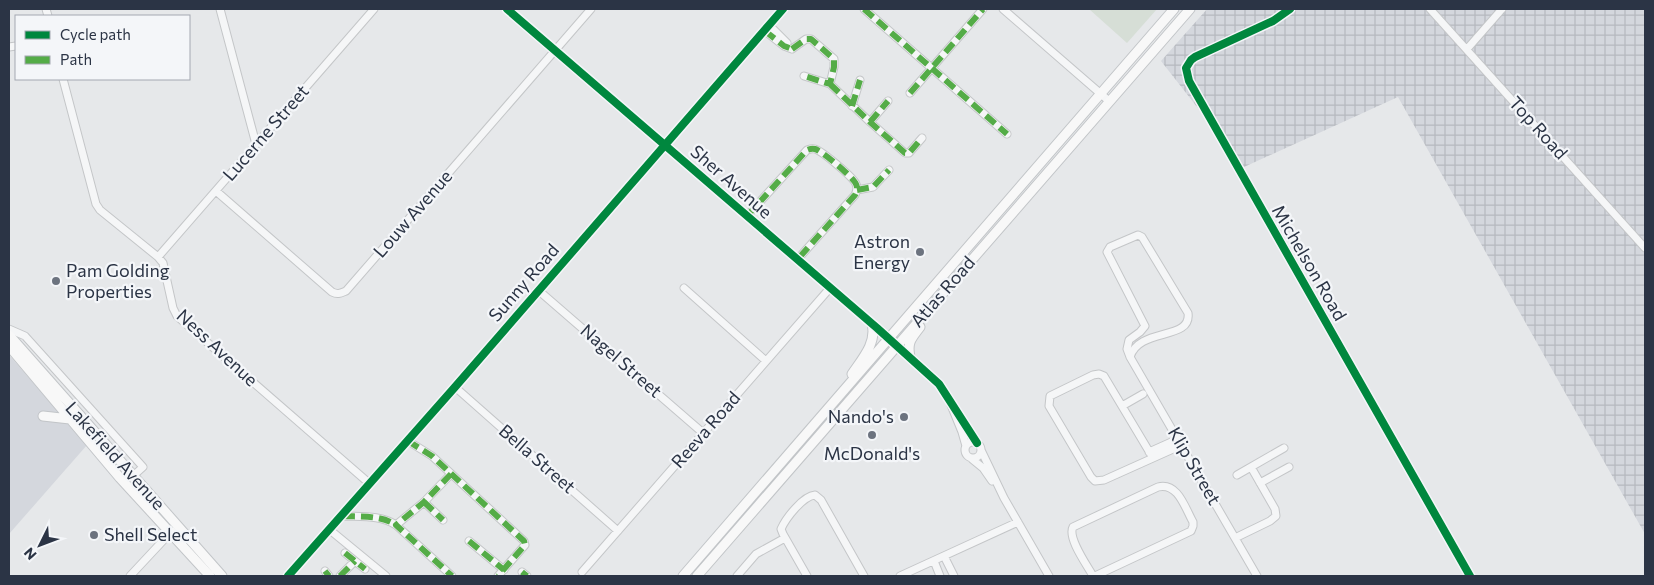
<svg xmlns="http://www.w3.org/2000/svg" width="1654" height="585" viewBox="0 0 1654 585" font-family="Commissioner,sans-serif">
	<defs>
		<pattern id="industrial-grid" width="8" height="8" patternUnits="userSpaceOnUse" patternTransform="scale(1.25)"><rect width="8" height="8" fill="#d4d7dd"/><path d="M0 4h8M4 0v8" fill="none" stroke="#b6b9bf"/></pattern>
	</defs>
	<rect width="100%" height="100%" fill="#e6e8ea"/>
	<path fill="#d4d7dd" d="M9 355 87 445 9 534Z"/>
	<path fill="url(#industrial-grid)" d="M1207 9H1645V534L1398 97 1244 167 1161 61Z"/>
	<path fill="#d6ded6" d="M1089 9H1157L1127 43Z"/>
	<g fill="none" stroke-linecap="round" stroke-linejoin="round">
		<g stroke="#c4c6c8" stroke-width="9">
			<path id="minor" d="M46 9 48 16
				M220 9 256 144
				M507 9 877 328 939 384 977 443
				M864 9 1007 134
				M1003 9 1109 101
				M1290 9 1273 21 1195 57 1191 60 1186 68 1189 81 1470 576
				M1430 9 1645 248
				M769 25 787 43
				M765 31 784 46 792 49
				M9 47 16 46
				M792 49 806 39H811L834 59V67L830 84 804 76
				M1467 49 1502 9
				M63 79 96 204 100 210 158 257 163 263 173 308 177 316 370 484
				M830 84 870 122 905 153H909L922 138
				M910 93 983 9
				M852 106 860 80
				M870 122 888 101
				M857 190 873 187 889 170
				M216 191 332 292C338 295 341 293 346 291L591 9
				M747 216 807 150C810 149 811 148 815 149 822 151 853 177 856 184 858 188 857 191 855 195L797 260
				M158 257 374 9
				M684 288 766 361
				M538 290 703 433
				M9 329 25 336 143 467 133 476
				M1130 357C1139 327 1192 341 1188 313L1142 237 1138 235 1110 247 1107 252 1145 326 1140 332 1129 340 1127 349 1130 357 1257 576
				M455 387 618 531
				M951 405 962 432 966 446
				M1122 406 1143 394
				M408 441 432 456 524 541 525 545 498 576
				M965 450a8 8 0 1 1 16 0a8 8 0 1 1-16 0Z
				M981 450 1004 498 1049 576
				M1149 452 1178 439
				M1153 458 1104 376 1099 374 1093 375 1050 396 1049 406 1091 477 1095 481 1104 480 1182 445
				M972 459 983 468 992 481
				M451 474 424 502 396 525 452 576
				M1237 475 1284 448
				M1260 483 1289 467
				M424 502 443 520
				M343 516C361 517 381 515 396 525
				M330 530 386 576
				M1235 538 1270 521 1276 516 1275 509 1251 467
				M469 541 504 570
				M345 553 365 569
				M944 556 954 576
				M934 561 940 576
				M325 571 329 576
				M522 572 527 576
				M582 572 830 288
				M130 576 172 531
				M288 576 455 387 783 9
				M340 576 355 561
				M737 576 756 554 785 538
				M807 576 783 534 781 529C786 518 803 496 815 495L821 500 864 576
				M900 576 1018 522
				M1093 576C1087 565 1067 538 1073 527L1158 487C1178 482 1185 508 1193 522V526L1191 531 1095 576"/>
		</g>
		<g stroke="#c2c5c8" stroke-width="11">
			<path id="major" d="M9 335 222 576
				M9 346 120 478 210 576
				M910 357C907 342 911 339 920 327
				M852 374C862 359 877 343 872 324
				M43 416 70 419
				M683 576 1174 9
				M697 576 1190 9"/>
		</g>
		<use href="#minor" stroke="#f5f6f7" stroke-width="7"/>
		<use href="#major" stroke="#f8f8f8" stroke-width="9"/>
		<path stroke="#54ac47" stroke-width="6" stroke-dasharray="12 6" stroke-linecap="butt" d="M864 9 1007 134
			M765 31 784 46 792 49
			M792 49 806 39H811L834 59V67L830 84 804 76
			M830 84 870 122 905 153H909L922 138
			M910 93 983 9
			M852 106 860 80
			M870 122 888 101
			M857 190 873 187 889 170
			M747 216 807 150C810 149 811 148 815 149 822 151 853 177 856 184 858 188 857 191 855 195L797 260
			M408 441 432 456 524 541 525 545 498 576
			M451 474 424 502 396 525 452 576
			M424 502 443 520
			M343 516C361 517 381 515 396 525
			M469 541 504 570
			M345 553 365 569
			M325 571 329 576
			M522 572 527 576
			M340 576 355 561"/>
		<g stroke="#f4f6f9" stroke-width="11">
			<path id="cycleway" d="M507 9 877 328 939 384 977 443
				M1290 9 1273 21 1195 57 1191 60 1186 68 1189 81 1470 576
				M288 576 455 387 783 9"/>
		</g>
		<use href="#cycleway" stroke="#00873e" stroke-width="8"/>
	</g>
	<g fill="#6c737f" stroke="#f4f6f9" stroke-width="2">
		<circle cx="920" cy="252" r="5"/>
		<circle cx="56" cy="281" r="5"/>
		<circle cx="904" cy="417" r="5"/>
		<circle cx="872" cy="435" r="5"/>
		<circle cx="94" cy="535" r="5"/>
	</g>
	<g text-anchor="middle" stroke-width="4.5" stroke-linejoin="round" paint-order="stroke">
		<g font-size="18" fill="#2b3445" stroke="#f4f6f9">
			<text transform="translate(1538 128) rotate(48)" y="6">Top Road</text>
			<text transform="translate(266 133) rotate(-49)" y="6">Lucerne Street</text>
			<text transform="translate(731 182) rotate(41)" y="6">Sher Avenue</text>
			<text transform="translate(413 214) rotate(-49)" y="6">Louw Avenue</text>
			<text transform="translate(1309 263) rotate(60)" y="6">Michelson Road</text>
			<text transform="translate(524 283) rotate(-49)" y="6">Sunny Road</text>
			<text transform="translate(943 292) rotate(-49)" y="6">Atlas Road</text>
			<text transform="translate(217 348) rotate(43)" y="6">Ness Avenue</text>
			<text transform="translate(621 361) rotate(41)" y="6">Nagel Street</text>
			<text transform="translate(706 430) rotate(-49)" y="6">Reeva Road</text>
			<text transform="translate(115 456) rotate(48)" y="6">Lakefield Avenue</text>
			<text transform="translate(537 459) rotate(41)" y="6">Bella Street</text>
			<text transform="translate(1194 466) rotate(60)" y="6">Klip Street</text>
		</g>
		<g font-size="18" fill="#2b3445" stroke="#f4f6f9" text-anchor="end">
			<text x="910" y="248">Astron<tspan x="910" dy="21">Energy</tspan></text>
			<text x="66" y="277" text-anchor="start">Pam Golding<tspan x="66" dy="21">Properties</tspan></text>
			<text x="894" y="423">Nando's</text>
			<text x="872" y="460" text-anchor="middle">McDonald's</text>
			<text x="104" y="541" text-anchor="start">Shell Select</text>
		</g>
	</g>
	<rect width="1654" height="585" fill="none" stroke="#2b3445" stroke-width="20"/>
	<rect x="15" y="15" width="175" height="65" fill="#f4f6f9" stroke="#a4a8b1"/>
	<rect x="25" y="31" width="25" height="8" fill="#00873e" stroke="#a4a8b1"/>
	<text x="60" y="40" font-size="15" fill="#2b3445">Cycle path</text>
	<rect x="25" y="56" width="25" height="8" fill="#54ac47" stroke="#a4a8b1"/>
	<text x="60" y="65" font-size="15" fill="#2b3445">Path</text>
	<g transform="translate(40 545) rotate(228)" stroke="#f4f6f9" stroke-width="4" paint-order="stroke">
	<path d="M0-4L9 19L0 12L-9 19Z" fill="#2b3445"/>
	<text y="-8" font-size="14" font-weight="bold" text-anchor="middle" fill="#2b3445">N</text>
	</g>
</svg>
